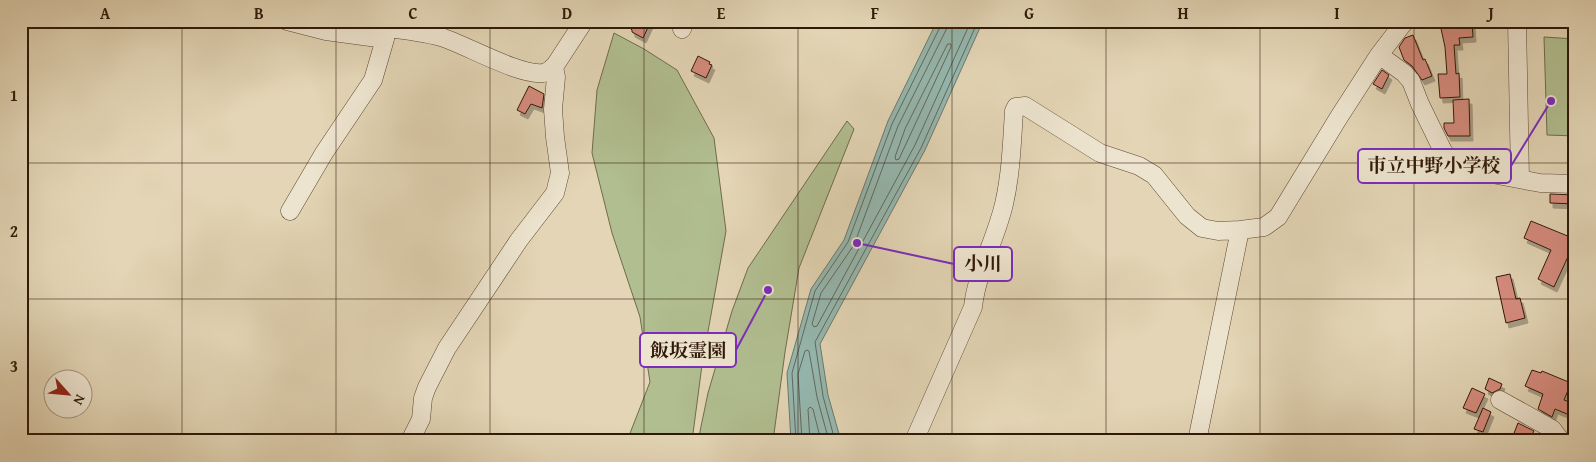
<svg xmlns="http://www.w3.org/2000/svg" width="1596" height="462" viewBox="0 0 1596 462" font-family="'Gentium Book Plus','Noto Serif JP',serif">
	<defs>
		<filter id="shadow"><feDropShadow dx="3" dy="5" stdDeviation="0" flood-color="#0004"/></filter>
	</defs>
	<rect width="100%" height="100%" fill="#e3d5b5"/>
	<filter id="stains"><feTurbulence type="fractalNoise" baseFrequency=".004" numOctaves="4"/><feColorMatrix values="0 0 0 0 .2 0 0 0 0 .09 0 0 0 0 .02 0 0 0 .5 -.17"/></filter>
	<radialGradient id="worn" r=".72"><stop offset=".6" stop-color="#630" stop-opacity="0"/><stop offset="1" stop-color="#630" stop-opacity=".3"/></radialGradient>
	<path fill="#b1be90" stroke="#706b4c" d="M614 33 644 49 677 70 714 138 726 231 702 365 692 441H627L650 382 640 317 612 233 592 153 597 90Z
		M1544 37 1575 39V136L1547 135Z
		M847 121 854 129 799 268 785 352 773 441H698L708 393 732 311 748 268Z"/>
	<path fill="#95b8b0" stroke="#6d786d" d="M937 21H983L925 150 820 344 828 395 841 441H791L787 373 811 289 844 240 888 121Z"/>
	<g fill="none" stroke-linecap="round" stroke-linejoin="round">
		<path stroke="#62685c" stroke-width="1" d="M948 21 947 28 898 126 854 245 821 293 812 324 814 327 817 326 915 145 971 21
			M948 44H951V47L899 159 896 160 895 157 905 129Z
			M796 441 792 373 815 291 848 242 892 124 941 25 942 21
			M802 441 798 374 805 351 807 350 809 351 817 397 829 441
			M810 441 808 409 810 407 813 409 821 441
			M835 441 823 396 815 342 921 148 978 21"/>
	</g>
	<path fill="#d68b7d" stroke="#301808" filter="url(#shadow)" d="M634 21H651L643 38 632 32V30L631 29Z
		M1458 21H1472L1473 37 1459 38 1460 45H1454L1456 74 1459 73 1460 97 1440 98 1438 74H1447L1445 47 1440 24Z
		M1413 35 1423 60 1425 59 1432 76 1422 80 1412 66 1404 60 1399 47 1405 38Z
		M698 56 710 62 709 64 712 65 706 78 691 71Z
		M1382 70 1389 75 1382 89 1373 84Z
		M529 86 544 94 542 108 531 104 525 114 517 110Z
		M1469 99 1470 136H1448L1444 128V123H1454L1453 100Z
		M1550 194 1575 195V204L1550 203Z
		M1531 221 1575 239V249L1572 248 1554 287 1538 279 1551 250 1524 238Z
		M1510 274 1516 299 1520 298 1525 318 1506 323 1496 277Z
		M1532 370 1541 373 1542 371 1571 383 1564 400 1575 404 1572 416 1555 409 1552 417 1538 409 1543 394 1525 386Z
		M1489 378 1502 384 1500 389 1492 393 1485 389Z
		M1472 388 1485 394 1476 413 1463 408Z
		M1483 408 1491 412 1483 432 1474 429Z
		M1518 423 1534 431 1529 441H1511Z"/>
	<g fill="none" stroke-linecap="round" stroke-linejoin="round">
		<g stroke="#5d4733" stroke-width="19">
			<path id="minor" d="M287 21 326 31 385 39
				M1517 21 1520 179
				M387 28C405 30 423 32 441 37 466 45 520 76 543 73 549 72 552 68 556 64L584 21
				M682 29 685 21
				M1379 55 1404 73 1411 81 1420 104 1443 151 1452 163 1466 169 1540 183 1575 184
				M290 211 324 153 373 80 385 39 387 21
				M1500 400 1552 429 1561 441
				M410 441 421 419 423 398 427 387 447 348 519 240 555 193 560 173 555 137 553 109 556 77 554 67
				M914 441 973 307C977 271 996 239 1004 204 1011 174 1012 142 1014 111L1016 107 1025 106 1100 153 1139 166 1154 175 1187 216 1202 228 1218 231 1240 230 1264 227 1278 217 1339 117 1379 55 1405 21
				M1197 441 1240 230"/>
		</g>
		<use href="#minor" stroke="#ede4cf" stroke-width="18"/>
	</g>
	<path fill="none" stroke="#301808" stroke-width="1" stroke-opacity="0.55" d="M182 21V441M336 21V441M490 21V441M644 21V441M798 21V441M952 21V441M1106 21V441M1260 21V441M1414 21V441M21 163H1575M21 299H1575"/>
	<path fill="none" stroke="#7b2cbf" stroke-width="2" d="M1551 101L1511 166M857 243L954 264M768 290L736 350"/>
	<g fill="#7b2cbf" stroke="#ede4cf" stroke-width="2">
		<circle cx="1551" cy="101" r="5"/>
		<circle cx="857" cy="243" r="5"/>
		<circle cx="768" cy="290" r="5"/>
	</g>
	<g fill="#ede4cf" stroke="#7b2cbf" stroke-width="2">
		<rect x="1358" y="149" width="153" height="34" rx="5"/>
		<rect x="954" y="247" width="58" height="34" rx="5"/>
		<rect x="640" y="333" width="96" height="34" rx="5"/>
	</g>
	<g font-size="19" text-anchor="middle" font-weight="bold" fill="#301808">
		<text x="1434" y="172">市立中野小学校</text>
		<text x="983" y="270">小川</text>
		<text x="688" y="357">飯坂霊園</text>
	</g>
	<rect width="1596" height="462" fill="none" stroke="#e3d5b5" stroke-width="55"/>
	<g transform="translate(68 394) rotate(117)"><circle r="24" fill="#ede4cf" stroke="#a1927f"/>
	<path d="M0-4L9 19L0 12L-9 19Z" fill="#8f2418"/>
	<text y="-8" font-size="14" font-weight="bold" text-anchor="middle" fill="#301808">N</text>
	</g>
	<rect x="28" y="28" width="1540" height="406" fill="none" stroke="#301808" stroke-width="2"/>
	<g font-size="16" text-anchor="middle" font-weight="bold" fill="#301808">
		<text x="105" y="19">A</text>
		<text x="259" y="19">B</text>
		<text x="413" y="19">C</text>
		<text x="567" y="19">D</text>
		<text x="721" y="19">E</text>
		<text x="875" y="19">F</text>
		<text x="1029" y="19">G</text>
		<text x="1183" y="19">H</text>
		<text x="1337" y="19">I</text>
		<text x="1491" y="19">J</text>
		<text x="14" y="101">1</text>
		<text x="14" y="237">2</text>
		<text x="14" y="372">3</text>
	</g>
	<rect width="100%" height="100%" filter="url(#stains)"/>
	<rect width="100%" height="100%" fill="url(#worn)"/>
</svg>
